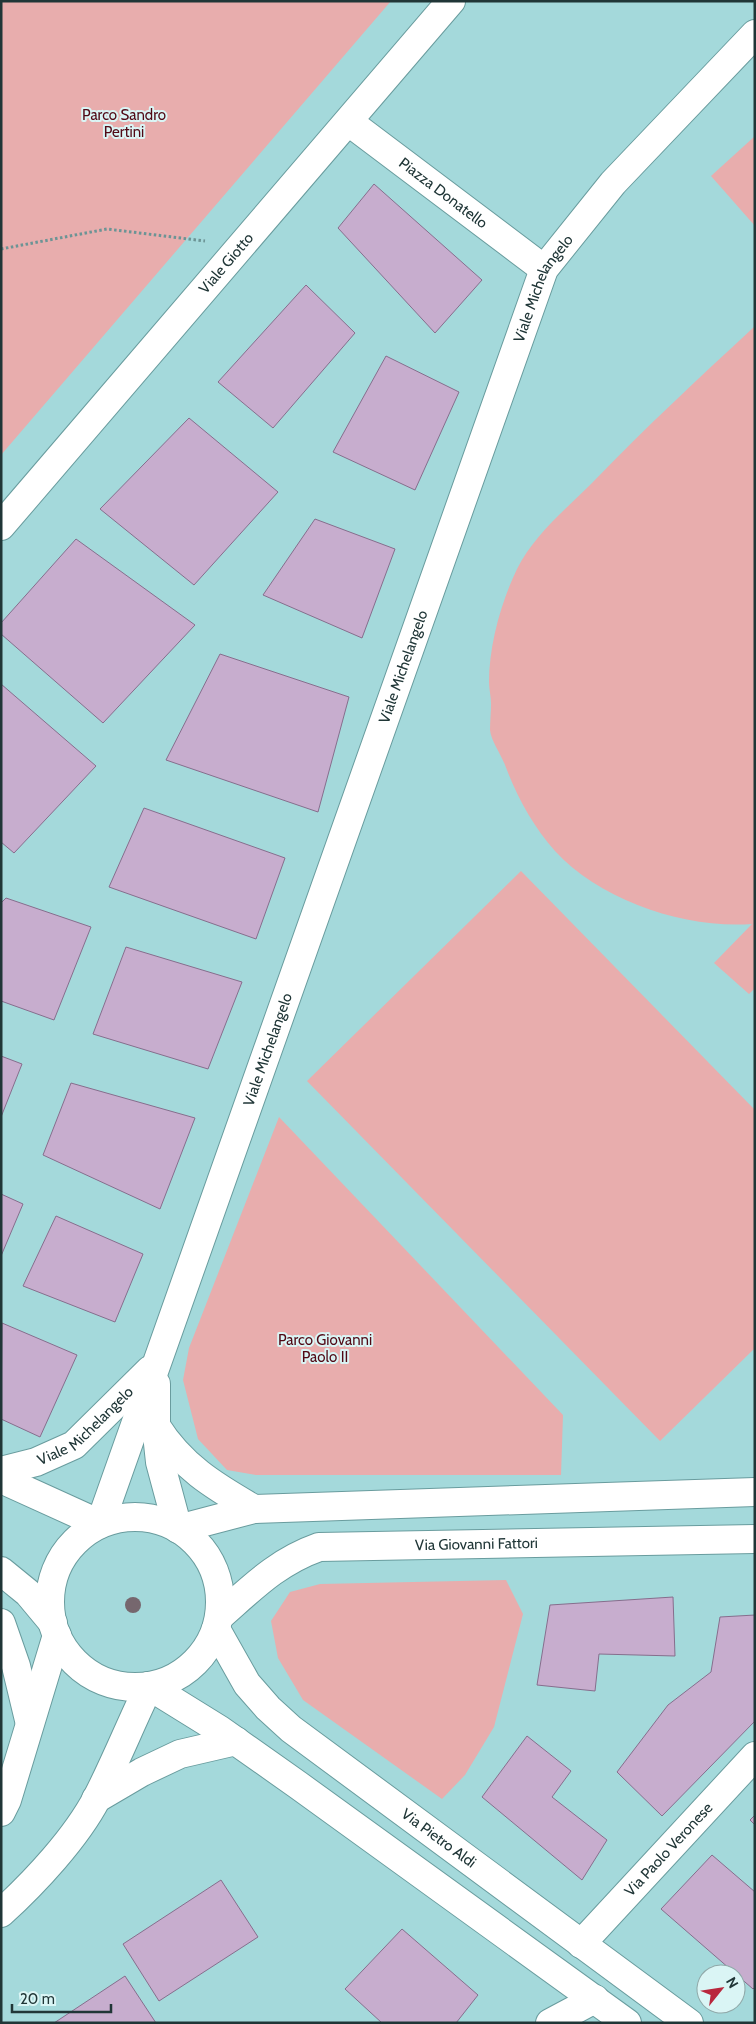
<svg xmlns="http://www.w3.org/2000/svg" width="756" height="2024" viewBox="0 0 756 2024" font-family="Cabin,sans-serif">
	<rect width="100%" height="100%" fill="#a4d9db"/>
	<path fill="#e8adad" d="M1 1H391L1 455Z
		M755 136V226L711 176Z
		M755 326V988L749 994 714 963 752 924C685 929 601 901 555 851 533 826 517 797 505 765 501 754 491 741 490 730 490 721 491 712 491 704 491 696 489 689 489 682 489 646 501 602 517 569 534 535 566 509 593 482 645 428 700 377 755 326Z
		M521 871 755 1110V1348L660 1441 307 1081Z
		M279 1117 563 1415 561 1475H256L227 1470 198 1439 183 1380 189 1348Z
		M506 1580 523 1614 494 1727 465 1775 442 1799 303 1700 278 1658 271 1621 290 1592 320 1584Z"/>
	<path fill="#c7adce" stroke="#866e8d" d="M374 184 482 280 435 333 338 228Z
		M306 285 355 333 273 428 218 382Z
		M386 356 459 392 415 490 333 452Z
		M189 418 278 492 194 585 100 509Z
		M315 519 395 549 362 638 263 595Z
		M76 539 195 625 103 723 1 634V623Z
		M220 654 349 697 318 812 166 760Z
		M1 684 96 766 14 853 1 842Z
		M144 808 285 858 256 939 109 887Z
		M6 898 91 927 54 1020 1 1001V903Z
		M126 947 242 982 208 1069 93 1034Z
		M1 1056 22 1064 1 1117Z
		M71 1083 195 1118 160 1209 43 1155Z
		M1 1194 23 1204 1 1256Z
		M56 1216 143 1254 115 1322 23 1286Z
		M2 1323 77 1355 40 1437 1 1419Z
		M673 1597 675 1656 599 1654 595 1691 537 1685 550 1605Z
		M755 1615V1721L662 1816 617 1772 668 1705 711 1672 720 1617Z
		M527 1736 571 1771 552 1797 607 1840 582 1880 482 1797Z
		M755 1815V1825L750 1820Z
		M712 1855 755 1892V1987L753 1989 661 1909Z
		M221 1880 258 1937 159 2001 123 1944Z
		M402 1929 478 1995 456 2023H382L345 1989Z
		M125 1976 156 2023H54Z"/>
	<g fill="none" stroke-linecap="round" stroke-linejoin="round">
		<g stroke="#699c9e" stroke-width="30">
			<g id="minor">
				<path id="s1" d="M349 122 544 269"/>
				<path id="s2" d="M1 526 451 1"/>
				<path d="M156 1384V1425L160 1462 178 1529 254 1509 755 1492"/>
				<path d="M156 1426C181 1466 214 1486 254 1509"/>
				<path id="s3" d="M1 1471 36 1462 74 1445 150 1370"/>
				<path id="s4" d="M1 1479 100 1524 544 269 613 183 755 34"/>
				<circle cx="135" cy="1602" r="85"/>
				<path d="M1 1571 28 1593 53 1623"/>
				<path id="s5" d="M220 1616C253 1587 277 1562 319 1547L755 1539"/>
				<path d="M1 1623 16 1666 29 1720"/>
				<path id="s6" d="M216 1629 247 1684 268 1708 291 1729 689 2023"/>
				<path d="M149 1686 220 1730 298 1785 627 2023"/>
				<path d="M96 1799 142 1772 180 1754 236 1741"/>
				<path d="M1 1812 7 1800 57 1635"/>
				<path d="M1 1913C35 1882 76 1838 97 1798 116 1761 131 1723 149 1686"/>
				<path id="s7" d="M581 1944 755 1756"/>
				<path d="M550 2023 595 1999"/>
			</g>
		</g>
		<path stroke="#6c9495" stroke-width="3" stroke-dasharray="2.5 2.5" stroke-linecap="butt" d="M1 249 107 229 205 241"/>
		<use href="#minor" stroke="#fff" stroke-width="28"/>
	</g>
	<circle fill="#76676e" cx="133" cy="1605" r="8"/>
	<g text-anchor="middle" stroke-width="4" stroke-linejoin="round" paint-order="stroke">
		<g font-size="15" fill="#510915" stroke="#daf5f5">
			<text x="124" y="120">Parco Sandro<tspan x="124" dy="17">Pertini</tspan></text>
			<text x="325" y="1345">Parco Giovanni<tspan x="325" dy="17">Paolo II</tspan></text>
		</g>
		<g font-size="15" fill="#203637" stroke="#daf5f5">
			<text dy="5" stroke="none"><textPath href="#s1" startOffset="118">Piazza Donatello</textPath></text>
			<text dy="5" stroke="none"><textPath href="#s2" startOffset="346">Viale Giotto</textPath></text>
			<text dy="5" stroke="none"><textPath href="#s4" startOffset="1422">Viale Michelangelo</textPath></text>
			<text dy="5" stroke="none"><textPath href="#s4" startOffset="1018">Viale Michelangelo</textPath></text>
			<text dy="5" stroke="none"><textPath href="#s4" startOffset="612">Viale Michelangelo</textPath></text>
			<text dy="5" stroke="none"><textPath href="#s3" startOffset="98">Viale Michelangelo</textPath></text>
			<text dy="5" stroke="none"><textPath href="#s5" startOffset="279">Via Giovanni Fattori</textPath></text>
			<text dy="5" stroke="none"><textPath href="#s6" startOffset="310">Via Pietro Aldi</textPath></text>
			<text dy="5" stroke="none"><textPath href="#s7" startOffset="129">Via Paolo Veronese</textPath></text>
		</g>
	</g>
	<rect width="756" height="2024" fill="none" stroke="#203637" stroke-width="5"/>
	<g transform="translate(721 1989) rotate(60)"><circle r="24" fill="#daf5f5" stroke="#90a9a9"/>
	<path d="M0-4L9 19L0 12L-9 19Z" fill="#b9273d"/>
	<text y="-8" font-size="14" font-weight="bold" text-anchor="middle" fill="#203637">N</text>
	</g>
	<path d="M12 2004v8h99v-8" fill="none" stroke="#203637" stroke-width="2.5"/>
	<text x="20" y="2004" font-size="15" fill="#203637" stroke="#daf5f5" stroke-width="4" paint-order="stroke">20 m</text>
</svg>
